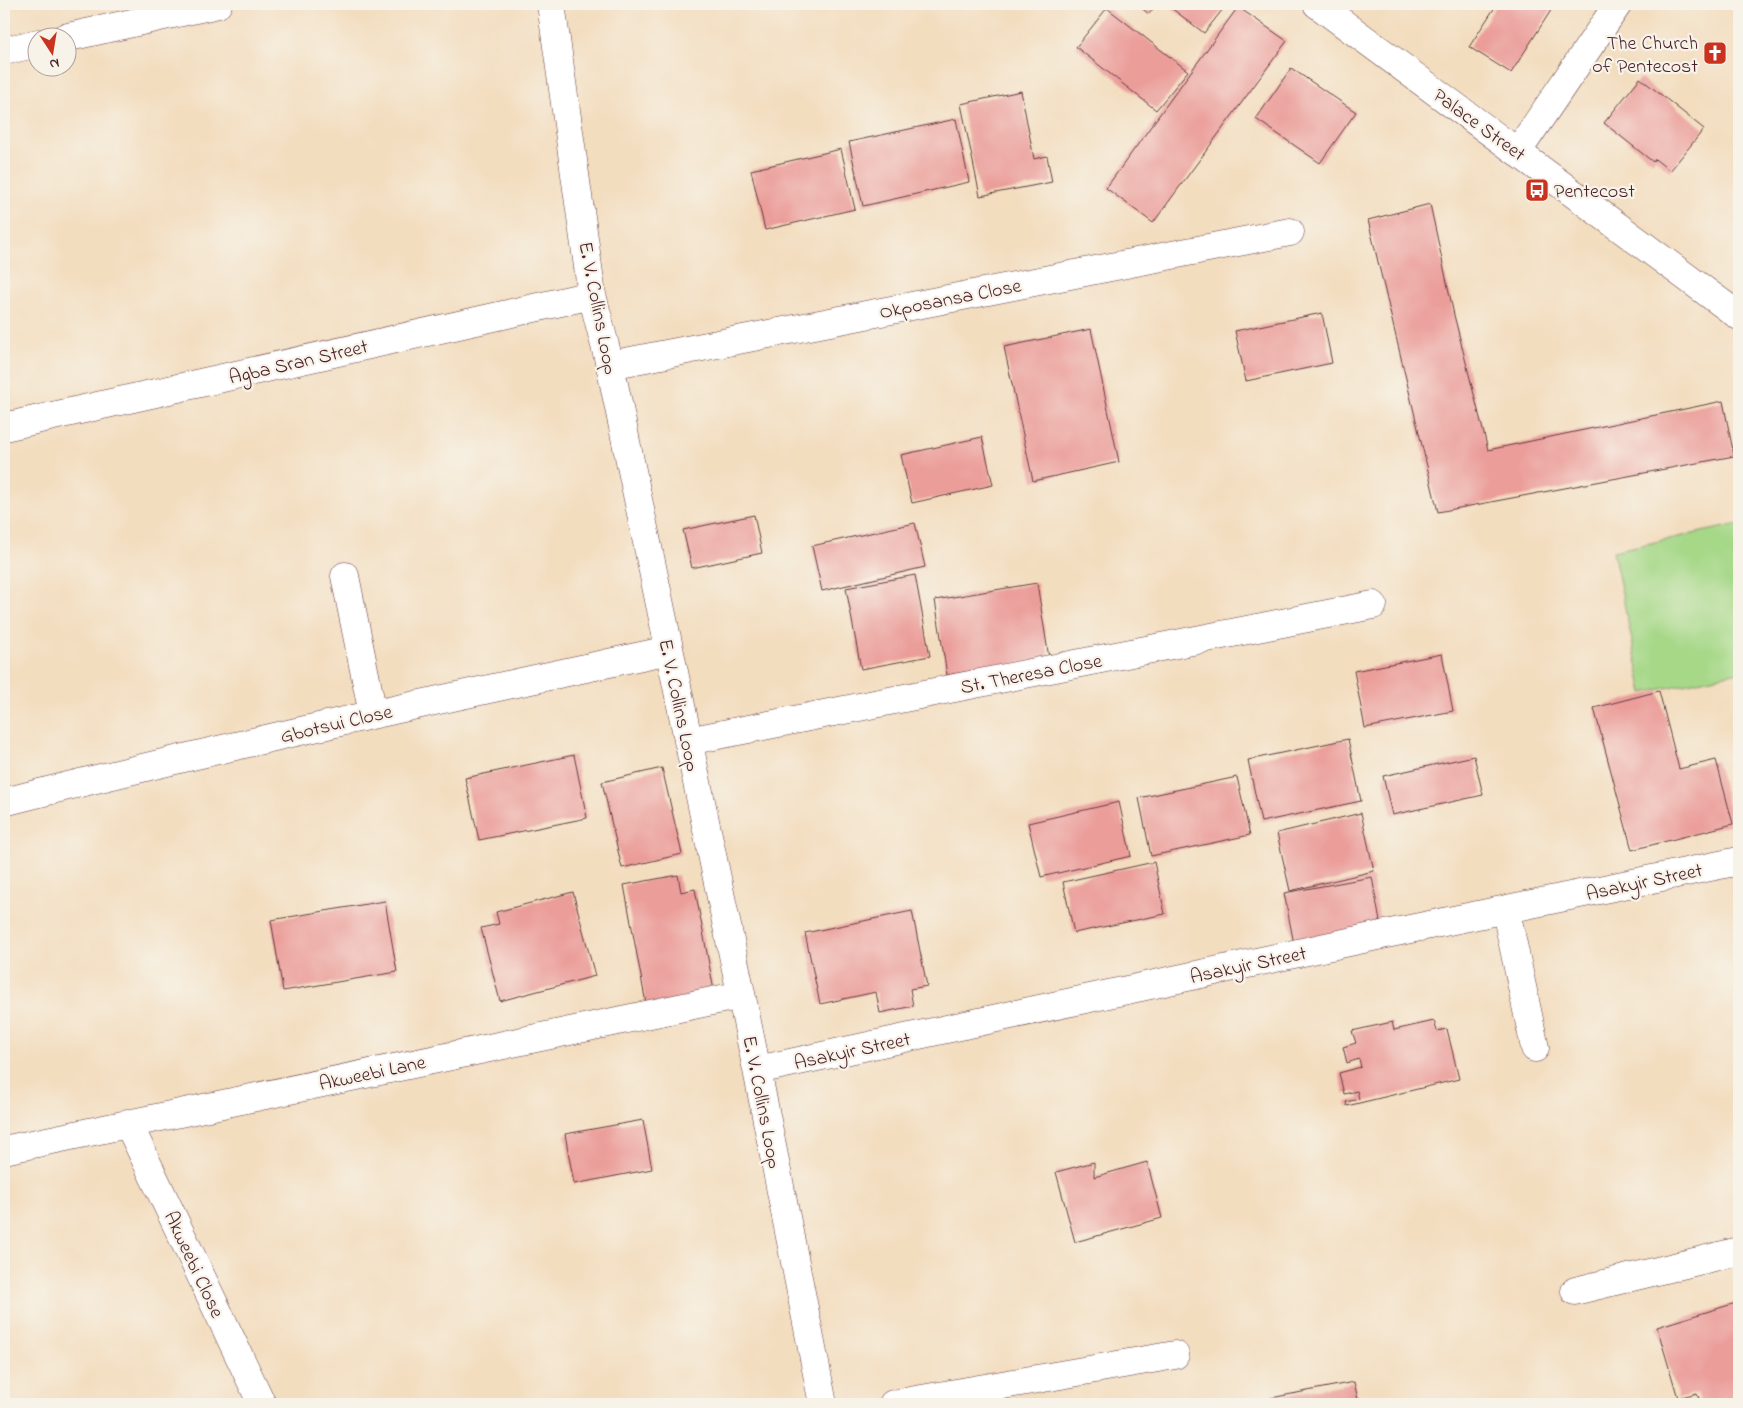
<svg xmlns="http://www.w3.org/2000/svg" width="1743" height="1408" viewBox="0 0 1743 1408" font-family="'Indie Flower',sans-serif">
	<rect width="100%" height="100%" fill="#f7f3e8"/>
	<filter id="ink" filterUnits="userSpaceOnUse"><feTurbulence type="fractalNoise" baseFrequency=".02" numOctaves="2"/><feDisplacementMap in="SourceGraphic" scale="10" xChannelSelector="R" yChannelSelector="G"/><feConvolveMatrix kernelMatrix="1 2 1 2 8 2 1 2 1" color-interpolation-filters="sRGB"/></filter>
	<filter id="wash" filterUnits="userSpaceOnUse"><feTurbulence type="fractalNoise" baseFrequency=".0096" numOctaves="4" result="noise"/><feDisplacementMap in="SourceGraphic" scale="20" xChannelSelector="R" yChannelSelector="G"/><feGaussianBlur stdDeviation="1.12" result="paint"/><feColorMatrix in="noise" values="0 0 0 0 0 0 0 0 0 0 0 0 0 0 0 0 0 1.4 0 .05"/><feComposite in="paint" operator="in"/></filter>
	<g filter="url(#wash)">
		<rect width="100%" height="100%" fill="#f3ddbf"/>
		<path fill="#a6d888" stroke="#787c5a" d="M1739 524V672L1643 693 1613 551Z"/>
		<g id="blocks">
			<path fill="#eb9d9a" d="M1136 4H1157L1149 14Z
				M1166 4H1227L1204 33Z
				M1497 4H1555L1511 73 1469 47Z
				M1238 7 1287 41 1153 223 1106 188Z
				M1107 8 1188 71 1156 110 1076 47Z
				M1291 68 1356 112 1320 163 1256 119Z
				M1640 78 1704 129 1670 171 1655 159 1653 162 1604 123Z
				M1021 91 1034 159 1047 156 1052 182 980 196 961 104Z
				M956 119 969 182 863 206 849 142Z
				M841 149 855 209 765 230 751 170Z
				M1430 204 1454 315 1488 450 1723 401 1734 456 1438 512 1368 220Z
				M1322 313 1332 363 1246 381 1235 331Z
				M1091 329 1119 462 1033 481 1004 347Z
				M982 437 993 485 912 503 901 455Z
				M754 515 762 553 692 568 683 530Z
				M915 523 925 567 822 591 812 546Z
				M915 575 930 656 861 669 846 588Z
				M1037 583 1049 658 947 675 935 600Z
				M1442 654 1453 711 1365 728 1354 671Z
				M1659 691 1679 769 1716 760 1733 824 1632 850 1594 708Z
				M1348 739 1361 801 1261 822 1248 760Z
				M574 755 587 818 479 840 465 778Z
				M1474 756 1483 795 1392 815 1383 776Z
				M662 768 682 854 622 868 602 782Z
				M1237 777 1250 835 1151 856 1139 798Z
				M1119 802 1131 856 1041 877 1028 823Z
				M1361 813 1374 871 1290 891 1277 833Z
				M1154 862 1165 914 1074 933 1063 882Z
				M678 875 681 892 695 889 715 996 647 1009 624 885Z
				M1372 877 1382 933 1295 949 1284 893Z
				M573 892 595 976 500 1001 481 928 499 924 496 912Z
				M385 901 397 972 283 991 271 920Z
				M912 911 927 986 910 989 913 1006 880 1013 876 992 820 1004 805 933Z
				M1434 1021 1437 1031 1447 1029 1459 1079 1347 1106 1346 1102 1359 1099 1357 1091 1344 1094 1339 1073 1361 1067 1359 1059 1347 1063 1343 1047 1356 1043 1352 1031 1392 1022 1394 1030Z
				M643 1120 652 1169 574 1184 565 1134Z
				M1094 1162V1177L1147 1162 1162 1218 1075 1242 1056 1172Z
				M1739 1302V1404H1701L1697 1393 1678 1398 1657 1327Z
				M1354 1382 1359 1404H1273L1271 1398Z"/>
		</g>
	</g>
	<g filter="url(#ink)">
		<use href="#blocks" fill-opacity="0" stroke="#633c41" stroke-width="1"/>
		<g fill="none" stroke-linecap="round" stroke-linejoin="round">
			<g stroke="#633c41" stroke-width="29">
				<path id="minor" d="M551 4 592 295 610 365 757 1070 823 1404
					M1317 4 1739 316
					M64 38 218 4
					M4 51 38 43
					M1518 151 1618 4
					M610 365 1290 232
					M4 427 592 295
					M345 576 373 714
					M688 741 1373 605
					M4 802C224 746 447 698 669 650
					M1506 911 1535 1048
					M757 1070 1386 934 1739 861
					M128 1123 262 1404
					M4 1150 741 995
					M1575 1291 1739 1251
					M893 1404 1175 1355"/>
			</g>
			<use href="#minor" stroke="#fff" stroke-width="28"/>
		</g>
	</g>
	<defs>
		<g id="church-square" transform="scale(1.25)"><rect x="-9" y="-9" width="18" height="18" rx="4" fill="#c8321e" stroke="#f7f3e8"/><path d="M-1.2-6h2.4v3.5h3.3v2.4h-3.3V6h-2.4V-.1h-3.3v-2.4h3.3Z" fill="#fff"/></g>
		<g id="bus-square" transform="scale(1.25)"><rect x="-9" y="-9" width="18" height="18" rx="4" fill="#c8321e" stroke="#f7f3e8"/><path d="M-5-6H5V4H4V6H2V4H-2V6H-4V4H-5ZM-3.5-4V0h7V-4ZM-3.5 1.2v1.5H-2V1.2ZM2 1.2v1.5H3.5V1.2Z" fill="#fff"/></g>
	</defs>
	<g fill-rule="evenodd">
		<use href="#church-square" x="1715" y="53"/>
		<use href="#bus-square" x="1537" y="190"/>
	</g>
	<g text-anchor="middle" stroke-width="4.5" stroke-linejoin="round" paint-order="stroke">
		<g font-size="20" fill="#4a1f2b" stroke="#f7f3e8" text-anchor="end">
			<text x="1698" y="49">The Church<tspan x="1698" dy="23">of Pentecost</tspan></text>
			<text x="1554" y="197" text-anchor="start">Pentecost</text>
		</g>
		<g font-size="20" fill="#4a1f2b" stroke="#f7f3e8">
			<text transform="translate(1480 124) rotate(36)" y="7">Palace Street</text>
			<text transform="translate(950 298) rotate(-11)" y="7">Okposansa Close</text>
			<text transform="translate(599 308) rotate(79)" y="7">E. V. Collins Loop</text>
			<text transform="translate(298 361) rotate(-13)" y="7">Agba Sran Street</text>
			<text transform="translate(1031 673) rotate(-11)" y="7">St. Theresa Close</text>
			<text transform="translate(680 705) rotate(78)" y="7">E. V. Collins Loop</text>
			<text transform="translate(336 723) rotate(-13)" y="7">Gbotsui Close</text>
			<text transform="translate(1644 881) rotate(-12)" y="7">Asakyir Street</text>
			<text transform="translate(1248 964) rotate(-12)" y="7">Asakyir Street</text>
			<text transform="translate(852 1050) rotate(-12)" y="7">Asakyir Street</text>
			<text transform="translate(372 1072) rotate(-12)" y="7">Akweebi Lane</text>
			<text transform="translate(763 1102) rotate(79)" y="7">E. V. Collins Loop</text>
			<text transform="translate(195 1264) rotate(65)" y="7">Akweebi Close</text>
		</g>
	</g>
	<rect width="1743" height="1408" fill="none" stroke="#f7f3e8" stroke-width="20"/>
	<g transform="translate(52 52) rotate(168)"><circle r="24" fill="#f7f3e8" stroke="#b29e9c"/>
	<path d="M0-4L9 19L0 12L-9 19Z" fill="#c8321e"/>
	<text y="-8" font-size="14" font-weight="bold" text-anchor="middle" fill="#4a1f2b">N</text>
	</g>
</svg>
